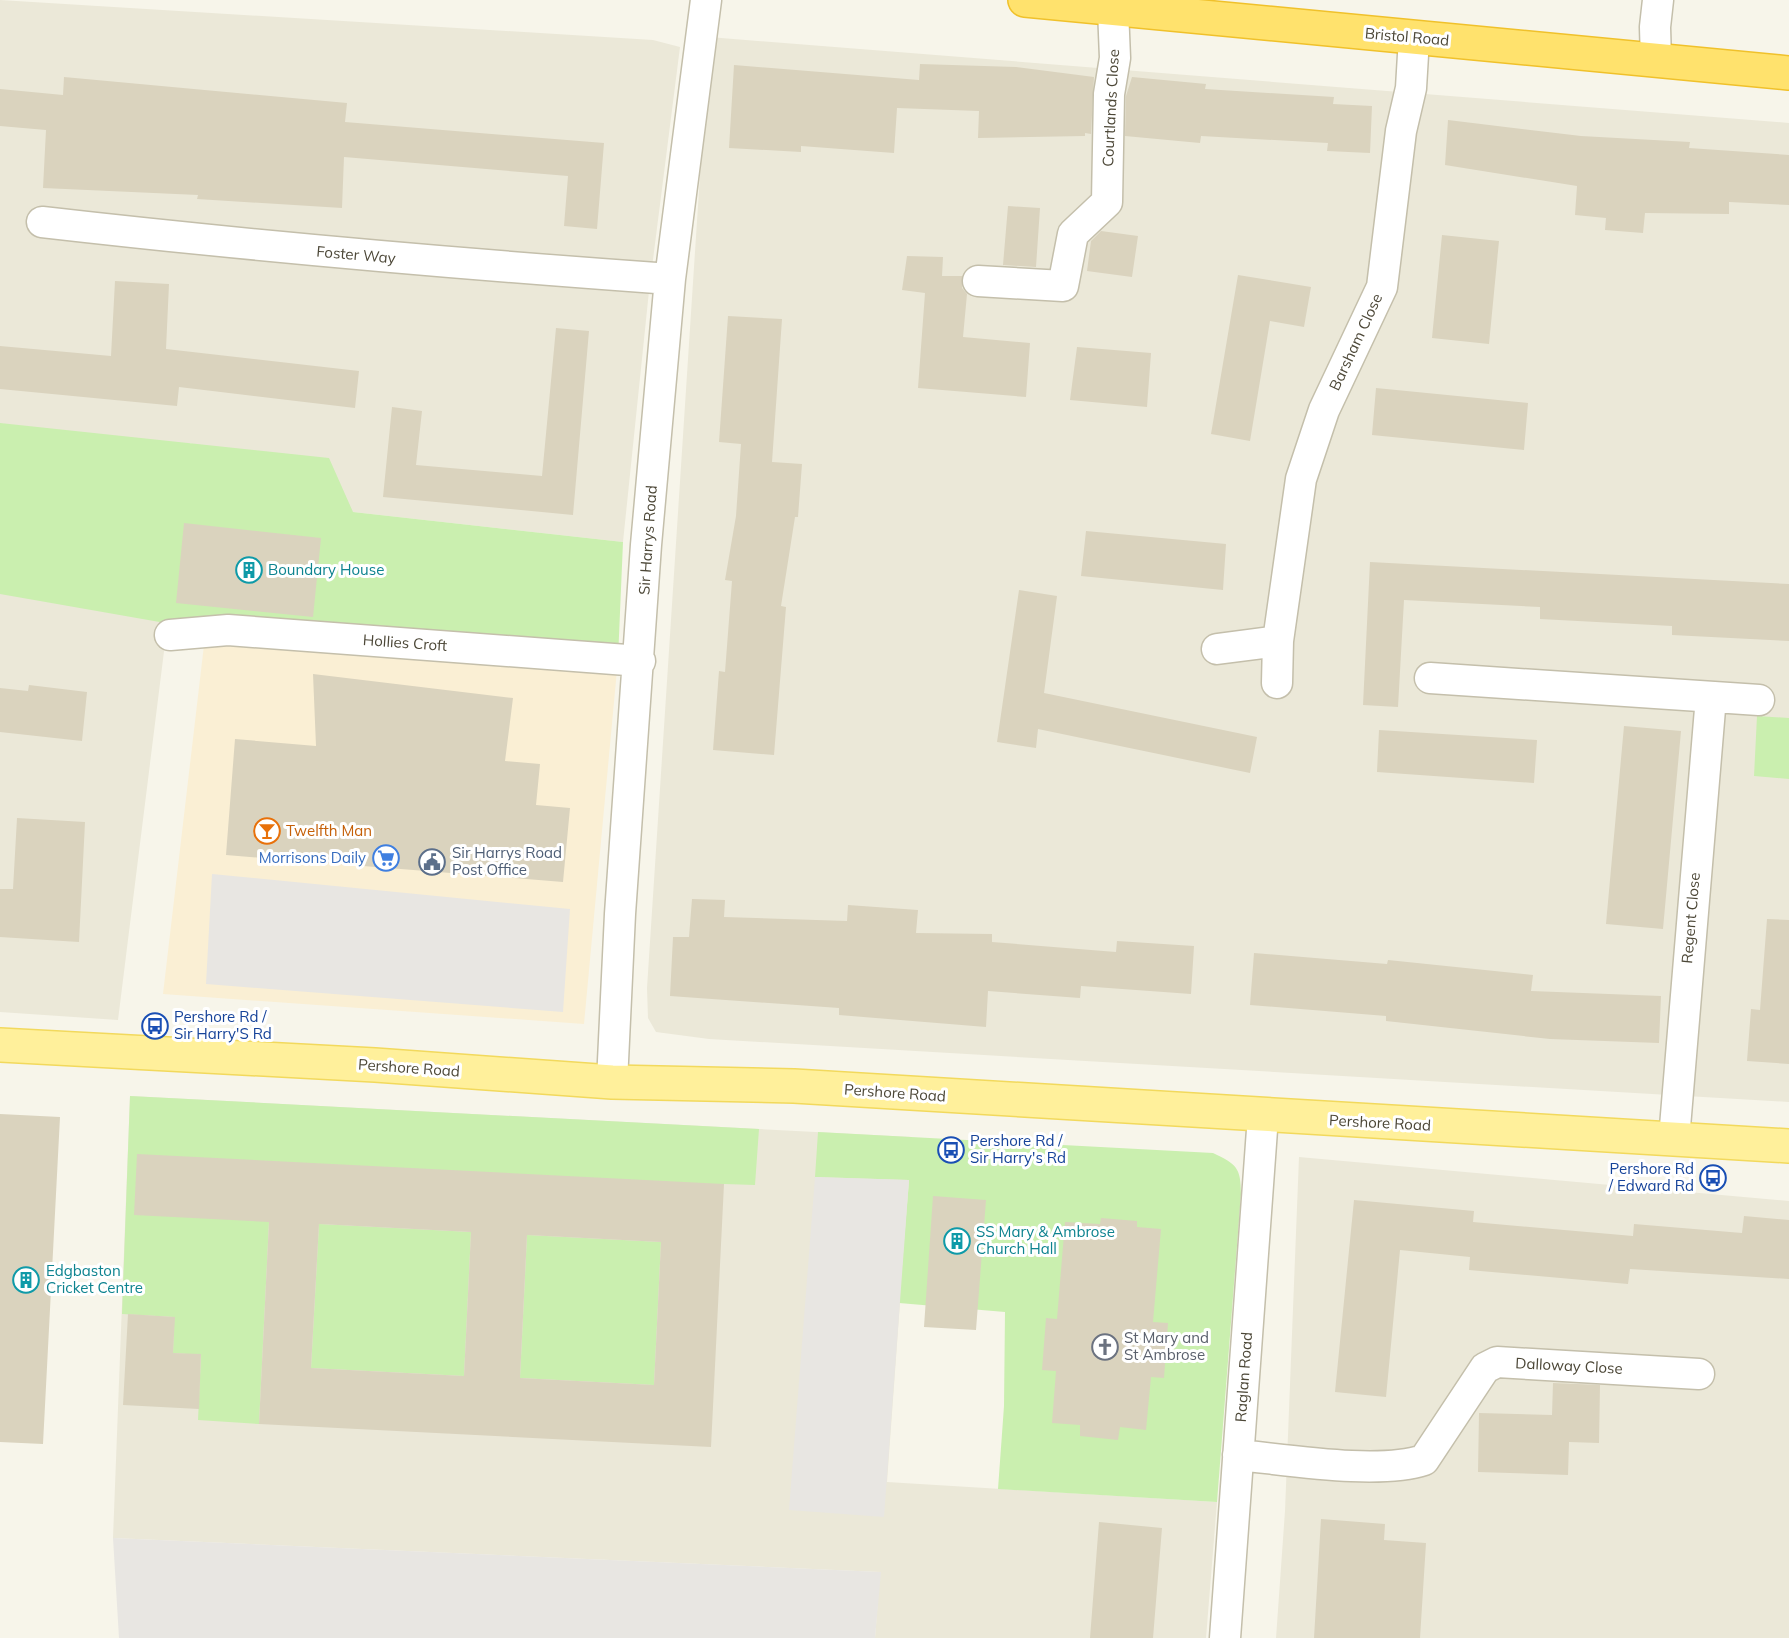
<svg xmlns="http://www.w3.org/2000/svg" width="1789" height="1638" viewBox="0 0 1789 1638" font-family="Mulish,sans-serif">
	<rect width="100%" height="100%" fill="#f7f5ea"/>
	<path fill="#ebe8d8" d="M0 0 653 40 680 47 649 291 623 542 353 512 190 443 118 1020 0 1012Z
		M709 37 1789 123V1102L709 1039 656 1032 648 1018 647 988Z
		M130 1096 912 1137 887 1482 1217 1502 1206 1638H875L880 1572 113 1538Z
		M1299 1157 1789 1201V1638H1276L1285 1511Z"/>
	<path fill="#faefd4" d="M206 628 618 659 584 1024 163 994Z"/>
	<path fill="#caefaf" d="M0 423 329 458 353 512 623 542 618 659 171 624 0 594Z
		M1757 716 1789 718V779L1754 776Z
		M130 1096 759 1129 755 1185 724 1184 269 1222 259 1424 198 1420 201 1355 173 1353 174 1317 122 1314Z
		M818 1132 1213 1153C1236 1164 1241 1167 1241 1194L1217 1502 998 1489 1004 1406 1005 1312 899 1303 909 1180 815 1177Z
		M319 1224 471 1232 464 1376 311 1368Z
		M527 1235 661 1242 654 1385 520 1378Z"/>
	<path fill="#e8e6e2" d="M212 874 570 909 563 1012 206 984Z
		M815 1177 909 1180 884 1517 789 1510Z
		M113 1538 881 1572 875 1638H119Z"/>
	<path fill="#dad3be" fill-rule="evenodd" d="M920 64 1016 67 1094 77 1091 134 1085 133V136L978 138 979 111 897 108 894 153 801 146V152L729 148 734 65 919 80Z
		M64 77 347 103 345 122 604 143 597 229 564 226 568 176 344 157 342 208 197 199 198 195 43 188 46 130 0 126V89L63 95Z
		M1132 77 1206 84 1205 89 1334 97 1333 104 1372 106 1370 153 1327 151 1328 143 1201 136 1200 143 1125 136 1126 96Z
		M1448 120 1581 136 1690 142 1689 148 1789 155V205L1729 202V214L1645 213 1643 233 1605 230 1606 218 1575 215 1577 186 1445 165Z
		M1008 206 1040 208 1036 267 1003 265Z
		M1101 231 1138 236 1132 277 1087 271 1091 241Z
		M1442 235 1499 241 1489 344 1432 338Z
		M907 256 943 257 942 276H962V288L967 294 963 337 1030 343 1026 397 918 388 925 293 902 290Z
		M1238 275 1311 287 1304 327 1270 321 1250 441 1211 434Z
		M115 281 169 284 166 349 359 371 355 408 179 387 177 406 0 389V346L111 356Z
		M728 316 782 319 772 462 802 464 798 517H795L781 606 786 607 774 755 713 750 719 671 725 672 732 581 725 580 736 516 741 444 719 442Z
		M556 328 589 331 573 515 383 497 392 407 422 411 416 465 542 476Z
		M1077 347 1151 353 1147 407 1070 400Z
		M1376 388 1528 403 1524 450 1372 435Z
		M184 523 321 538 313 617 176 603Z
		M1086 531 1226 544 1223 590 1081 576Z
		M1370 562 1789 584V641L1672 635V626L1540 619V607L1404 600 1398 707 1363 705Z
		M1019 590 1057 596 1044 693 1257 737 1250 773 1038 729 1036 748 997 742Z
		M313 674 513 698 505 761 540 764 536 805 570 808 563 882 226 855 235 739 316 746Z
		M29 685 87 692 82 741 0 732V688L28 691Z
		M1624 726 1681 731 1663 929 1606 924Z
		M1379 730 1537 740 1534 783 1377 772Z
		M17 818 85 822 79 942 0 937V889H13Z
		M692 899 725 900 724 917 847 921 848 905 918 910 916 933 992 934V942L1116 952 1117 941 1194 946 1191 994 1081 986 1080 998 988 991 986 1027 839 1015V1008L670 996 673 937H689Z
		M1767 919 1789 920V1064L1747 1061 1751 1009 1760 1010Z
		M1254 953 1387 964 1388 960 1533 975 1531 991 1661 996 1659 1043 1550 1039 1386 1021V1016L1250 1005Z
		M0 1114 60 1117 43 1444 0 1442Z
		M137 1154 724 1184 711 1447 259 1424 269 1222 134 1215ZM319 1224 471 1232 464 1376 311 1368ZM527 1235 661 1242 654 1385 520 1378Z
		M933 1196 986 1200 976 1330 924 1327Z
		M1354 1200 1474 1211 1473 1222 1633 1236 1634 1224 1742 1233 1744 1216 1789 1220V1279L1630 1269 1628 1284 1469 1270 1470 1257 1400 1250 1386 1397 1335 1392Z
		M1101 1218 1137 1221V1227L1161 1229 1153 1322 1168 1323 1164 1378 1151 1377 1146 1430 1120 1427 1118 1440 1080 1436V1425L1052 1423 1056 1371 1042 1370 1046 1318 1057 1319 1065 1222 1100 1224Z
		M128 1314 175 1317 173 1353 201 1354 199 1409 123 1405Z
		M1553 1383 1600 1385 1599 1443 1569 1442 1568 1475 1478 1472 1479 1413 1552 1415Z
		M1321 1519 1385 1524 1384 1540 1426 1543 1420 1638H1314Z
		M1099 1522 1162 1528 1153 1638H1090Z"/>
	<g fill="none" stroke-linecap="round" stroke-linejoin="round">
		<g stroke="#c4bfab" stroke-width="33">
			<path id="street" d="M1656 61 1655 27 1658 0
				M42 222C251 246 460 264 670 279
				M978 281 1063 286 1073 234 1107 202 1109 94 1115 58 1113 9
				M170 635 228 630 640 661
				M1217 649 1278 641
				M1430 678 1759 700
				M1277 683 1278 641 1301 479 1324 410 1382 287 1401 131 1411 88 1414 38
				M612 1082 620 914 646 545 670 279 706 0
				M1674 1139 1711 697
				M1238 1455C1289 1460 1378 1475 1424 1460L1485 1368 1497 1362 1699 1374
				M1225 1638 1263 1116"/>
		</g>
		<g stroke="#f2d95d" stroke-width="36">
			<path id="primary" d="M0 1045 375 1065 612 1082 794 1086 1789 1146"/>
		</g>
		<g stroke="#f0c12b" stroke-width="36">
			<path id="highway" d="M1025 0 1789 73"/>
		</g>
		<use href="#street" stroke="#fff" stroke-width="30"/>
		<use href="#primary" stroke="#fff09b" stroke-width="33"/>
		<use href="#highway" stroke="#ffe26d" stroke-width="33"/>
	</g>
	<defs>
		<g id="building-ring" transform="scale(1.35)"><circle r="9.5" fill="#fff" stroke="#0f9aa8" stroke-width="1.5"/><path d="M-4-6H4V6H1V3H-1V6H-4ZM-2.5-4.3h1.7v1.8h-1.7ZM.8-4.3h1.7v1.8H.8ZM-2.5-1h1.7V.8h-1.7ZM.8-1h1.7V.8H.8Z" fill="#0f9aa8"/></g>
		<g id="bar-ring" transform="scale(1.35)"><circle r="9.5" fill="#fff" stroke="#e8710a" stroke-width="1.5"/><path d="M-6-5H6L.8 .8V4.5H3.5V6h-7V4.5H-.8V.8Z" fill="#e8710a"/></g>
		<g id="supermarket-ring" transform="scale(1.35)"><circle r="9.5" fill="#fff" stroke="#3f7fe0" stroke-width="1.5"/><path d="M-6-5.5h2.5l.6 2H6L4.5 2H-2.5L-4.4-4H-6ZM-1.5 3.2a1.3 1.3 0 1 0 .1 0ZM3 3.2a1.3 1.3 0 1 0 .1 0Z" fill="#3f7fe0"/></g>
		<g id="civic-ring" transform="scale(1.35)"><circle r="9.5" fill="#fff" stroke="#5c6f8a" stroke-width="1.5"/><path d="M-.6-6.5H3V-4.5H.6V-3L4-1V1h2V6H-6V1h2V-1L-.6-3ZM-1.2 2.5V6h2.4V2.5Z" fill="#5c6f8a"/></g>
		<g id="bus-ring" transform="scale(1.35)"><circle r="9.5" fill="#fff" stroke="#1a4fb4" stroke-width="1.5"/><path d="M-5-6H5V4H4V6H2V4H-2V6H-4V4H-5ZM-3.5-4V0h7V-4ZM-3.5 1.2v1.5H-2V1.2ZM2 1.2v1.5H3.5V1.2Z" fill="#1a4fb4"/></g>
		<g id="church-ring" transform="scale(1.35)"><circle r="9.5" fill="#fff" stroke="#6b7280" stroke-width="1.5"/><path d="M-1.2-6h2.4v3.5h3.3v2.4h-3.3V6h-2.4V-.1h-3.3v-2.4h3.3Z" fill="#6b7280"/></g>
	</defs>
	<g fill-rule="evenodd">
		<use href="#building-ring" x="249" y="570"/>
		<use href="#bar-ring" x="267" y="831"/>
		<use href="#supermarket-ring" x="386" y="858"/>
		<use href="#civic-ring" x="432" y="862"/>
		<use href="#bus-ring" x="155" y="1026"/>
		<use href="#bus-ring" x="951" y="1150"/>
		<use href="#bus-ring" x="1713" y="1178"/>
		<use href="#building-ring" x="957" y="1241"/>
		<use href="#building-ring" x="26" y="1280"/>
		<use href="#church-ring" x="1105" y="1347"/>
	</g>
	<g text-anchor="middle" stroke-width="6" stroke-linejoin="round" paint-order="stroke">
		<g font-size="15" fill="#4c4737" stroke="#fff">
			<text transform="translate(1407 37) rotate(5)" y="5">Bristol Road</text>
			<text transform="translate(1111 108) rotate(-87)" y="5">Courtlands Close</text>
			<text transform="translate(356 255) rotate(5)" y="5">Foster Way</text>
			<text transform="translate(1356 342) rotate(-65)" y="5">Barsham Close</text>
			<text transform="translate(648 540) rotate(-86)" y="5">Sir Harrys Road</text>
			<text transform="translate(405 643) rotate(4)" y="5">Hollies Croft</text>
			<text transform="translate(1691 918) rotate(-85)" y="5">Regent Close</text>
			<text transform="translate(409 1068) rotate(4)" y="5">Pershore Road</text>
			<text transform="translate(895 1093) rotate(4)" y="5">Pershore Road</text>
			<text transform="translate(1380 1123) rotate(3)" y="5">Pershore Road</text>
			<text transform="translate(1569 1366) rotate(3)" y="5">Dalloway Close</text>
			<text transform="translate(1244 1377) rotate(-86)" y="5">Raglan Road</text>
		</g>
		<g font-size="15" fill="#0d838f" stroke="#fff" text-anchor="start">
			<text x="268" y="575">Boundary House</text>
			<text x="976" y="1237">SS Mary &amp; Ambrose<tspan x="976" dy="17">Church Hall</tspan></text>
			<text x="46" y="1276">Edgbaston<tspan x="46" dy="17">Cricket Centre</tspan></text>
		</g>
		<g font-size="15" fill="#c56008" stroke="#fff" text-anchor="start">
			<text x="286" y="836">Twelfth Man</text>
		</g>
		<g font-size="15" fill="#4e5e75" stroke="#fff" text-anchor="start">
			<text x="452" y="858">Sir Harrys Road<tspan x="452" dy="17">Post Office</tspan></text>
		</g>
		<g font-size="15" fill="#366cbe" stroke="#fff" text-anchor="end">
			<text x="366" y="863">Morrisons Daily</text>
		</g>
		<g font-size="15" fill="#164399" stroke="#fff" text-anchor="start">
			<text x="174" y="1022">Pershore Rd /<tspan x="174" dy="17">Sir Harry'S Rd</tspan></text>
			<text x="970" y="1146">Pershore Rd /<tspan x="970" dy="17">Sir Harry's Rd</tspan></text>
			<text x="1694" y="1174" text-anchor="end">Pershore Rd<tspan x="1694" dy="17">/ Edward Rd</tspan></text>
		</g>
		<g font-size="15" fill="#5b616d" stroke="#fff" text-anchor="start">
			<text x="1124" y="1343">St Mary and<tspan x="1124" dy="17">St Ambrose</tspan></text>
		</g>
	</g>
</svg>
